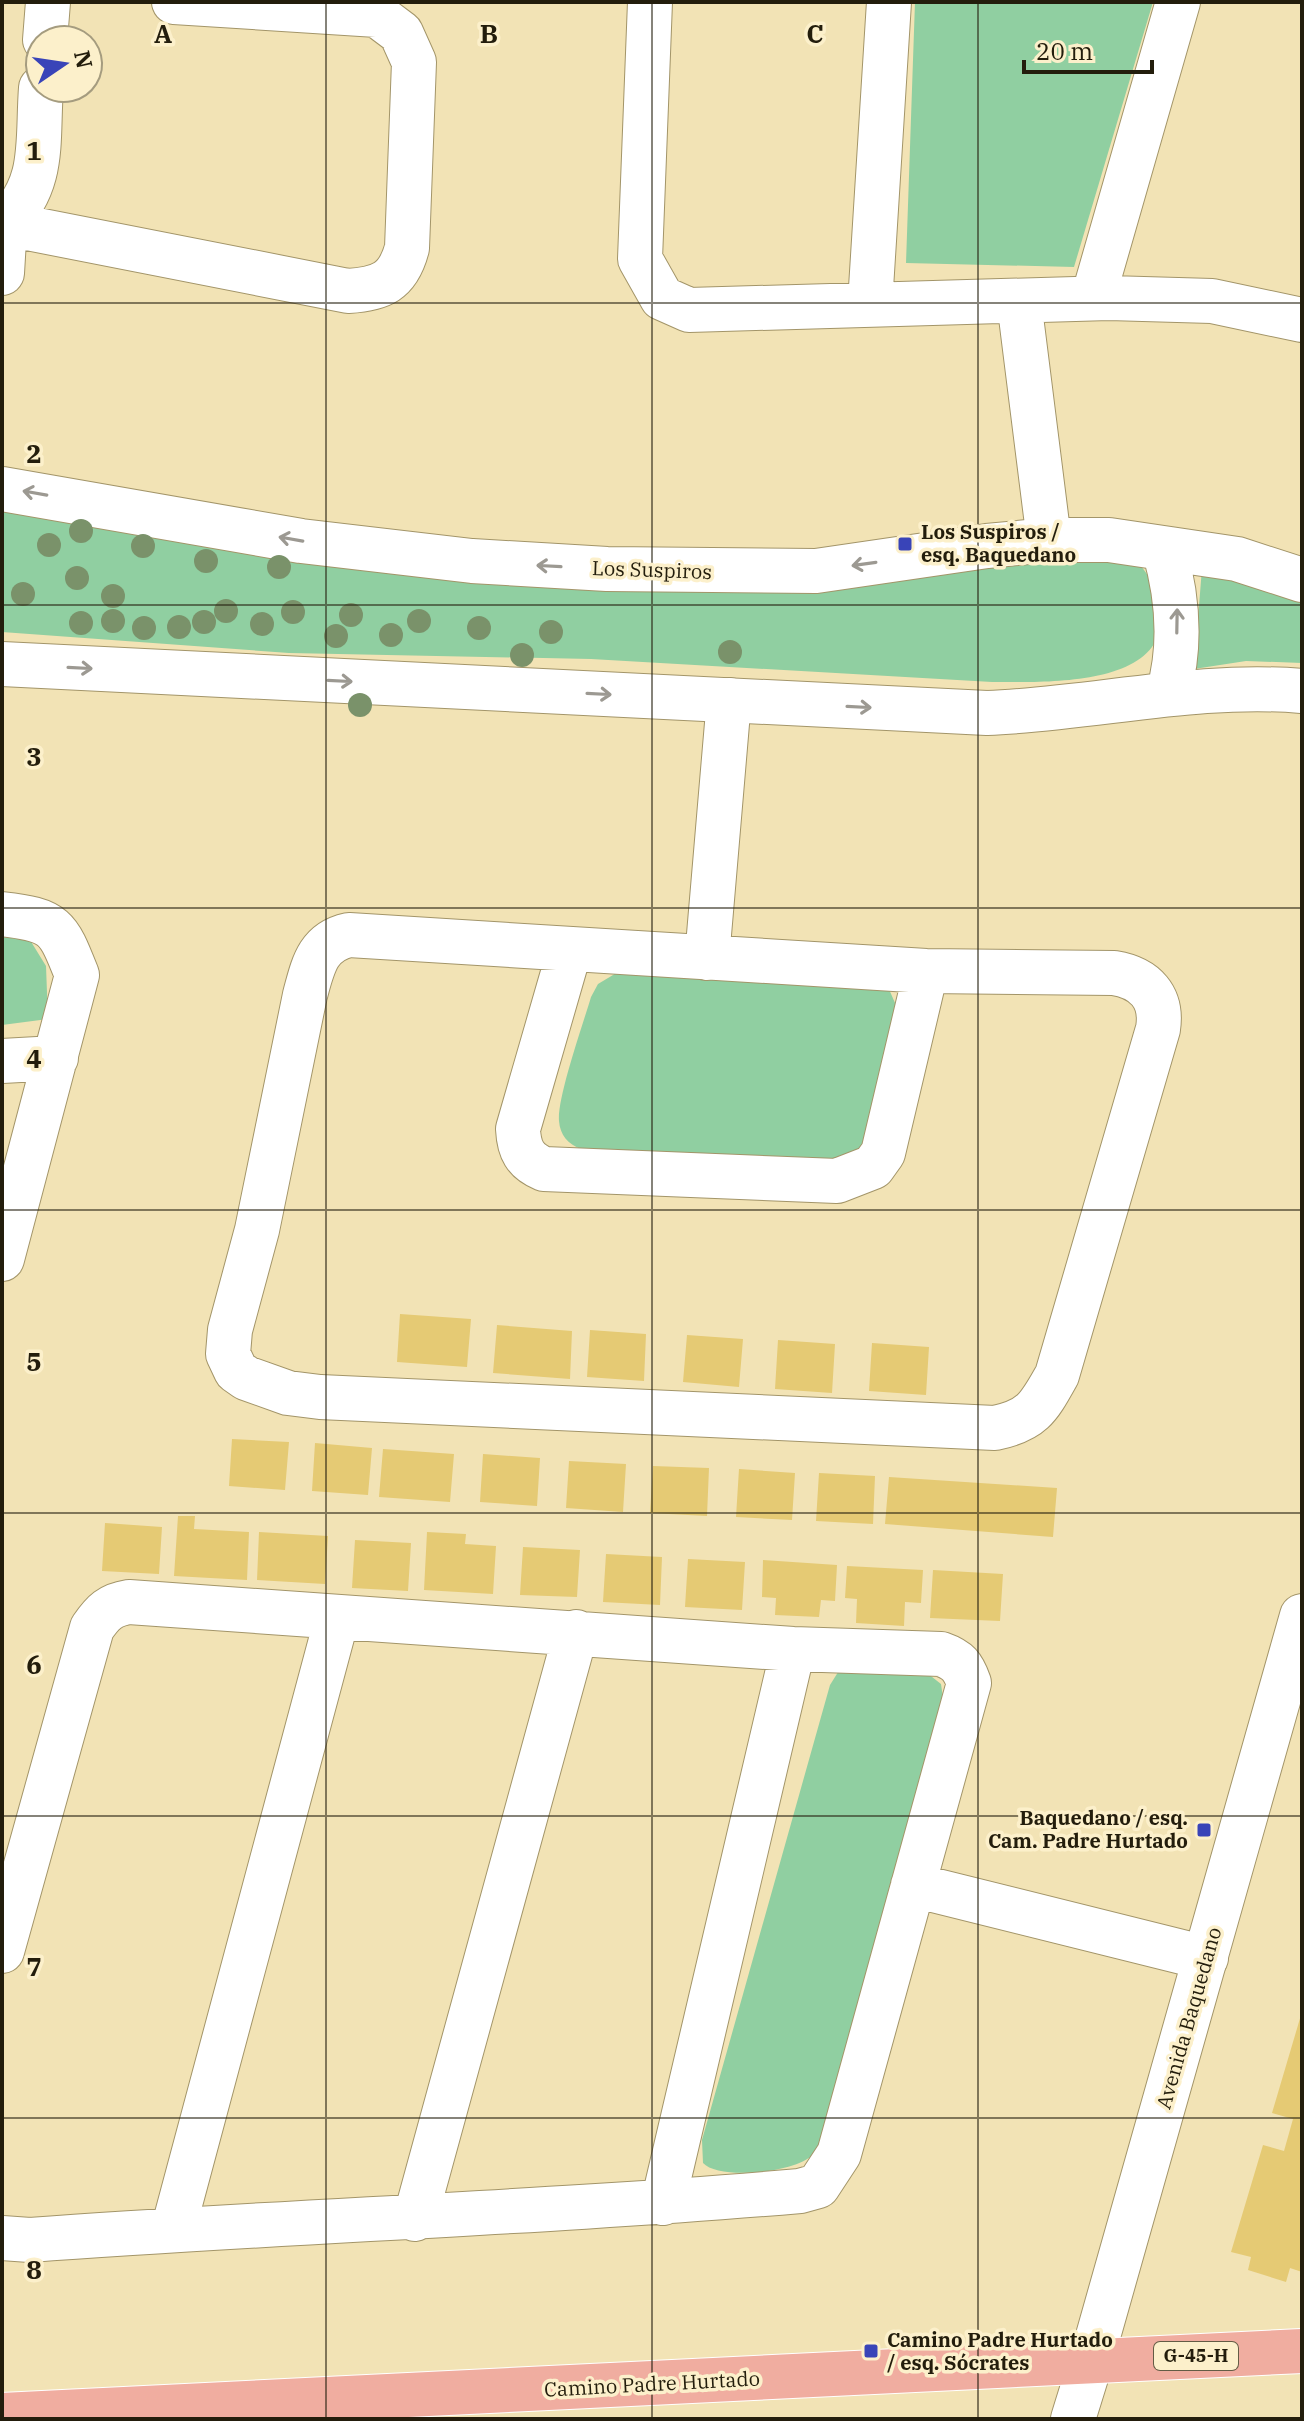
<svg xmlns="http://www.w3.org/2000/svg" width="1304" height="2421" viewBox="0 0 1304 2421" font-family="'IBM Plex Serif',serif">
	<rect width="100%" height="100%" fill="#f2e3b5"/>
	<path fill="#90cfa1" d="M915 2H1153L1074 267 906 263Z
		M2 510 483 584 592 590 703 588 1063 558 1139 564C1155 582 1158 596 1157 620 1157 627 1158 638 1154 644 1128 686 1035 682 992 682L591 659 289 653 2 632Z
		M1202 568 1302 595V663L1246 661 1194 669Z
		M2 937 30 940 46 966 48 1019 2 1025Z
		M618 972 888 987 899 1012 861 1148 837 1160 581 1149C568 1144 560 1135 559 1121 557 1098 583 1024 591 997L598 984Z
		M840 1669 927 1673 941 1684 944 1705 817 2150C804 2173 719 2181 703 2163L702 2140 830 1685Z"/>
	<path fill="#e5ca74" d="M400 1314 471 1319 467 1367 397 1362Z
		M497 1325 572 1331 570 1379 493 1373Z
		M590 1330 646 1334 644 1381 587 1377Z
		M687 1335 743 1339 739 1387 683 1382Z
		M778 1340 835 1344 832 1393 775 1389Z
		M872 1343 929 1347 926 1395 869 1391Z
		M232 1439 289 1442 285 1490 229 1486Z
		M315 1443 372 1448 368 1495 312 1491Z
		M383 1449 454 1454 450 1502 379 1497Z
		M483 1454 540 1458 537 1506 480 1502Z
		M569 1461 626 1464 623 1512 566 1508Z
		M653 1466 709 1468 707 1516 650 1513Z
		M739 1469 795 1473 792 1520 736 1517Z
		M819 1473 875 1476 873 1524 816 1521Z
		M889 1477 1057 1488 1053 1537 885 1524Z
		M178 1516H195L194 1529 249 1532 247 1580 174 1576Z
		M105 1523 162 1527 159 1574 102 1571Z
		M259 1532 328 1536 325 1584 257 1580Z
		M427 1532 466 1534 465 1544 496 1546 493 1594 424 1590Z
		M355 1540 411 1543 408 1591 352 1588Z
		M523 1547 580 1550 577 1597 520 1595Z
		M606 1554 662 1557 660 1605 603 1602Z
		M688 1559 745 1562 742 1610 685 1607Z
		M763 1560 837 1565 835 1601 821 1600 819 1617 775 1615 776 1598 762 1597Z
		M847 1566 923 1570 921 1603 905 1602 904 1626 856 1623 857 1599 845 1598Z
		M933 1570 1003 1574 1000 1621 930 1618Z
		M1301 2015 1302 2272 1290 2268 1286 2282 1248 2270 1251 2257 1231 2252 1263 2145 1284 2151 1293 2119 1272 2113Z"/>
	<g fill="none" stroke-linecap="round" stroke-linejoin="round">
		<g stroke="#a39569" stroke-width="46">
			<path id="minor" d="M650 2 640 259 662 298 689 310 1109 298 1212 301 1302 320
				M45 40 48 2
				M2 223 348 291C381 289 398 282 407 248L414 62 401 33 377 15 174 2
				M2 273 5 223C46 184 37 141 41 88
				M1093 298 1178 2
				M1019 301 1049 540
				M870 304 889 2
				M2 914C56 920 58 927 77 975L2 1259
				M349 935 926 971 1114 973C1145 978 1163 997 1158 1029L1057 1375C1039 1407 1033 1420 995 1428L320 1397 288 1393 246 1378 236 1371 228 1354 230 1330 257 1230 305 995C313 966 317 942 349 935Z
				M570 949 518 1129C519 1150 525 1161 544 1169L837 1181 873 1167 883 1153 926 971
				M707 958 729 700
				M2 1061 56 1058
				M913 1885 1206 1958
				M2 1951 92 1628C103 1612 110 1605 129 1602L793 1649 941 1654C958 1660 963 1666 969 1683L839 2154 818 2186 800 2191C543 2213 286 2221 30 2240L2 2238
				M663 2203 793 1649
				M415 2219 576 1632
				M173 2230 337 1618
				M1073 2419 1091 2361"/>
		</g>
		<g stroke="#a39569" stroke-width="46">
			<path id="tertiary" d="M2 489 301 541 472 561 607 569 816 571 987 546 1049 540H1109L1237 559 1302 580
				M1164 549C1178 597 1182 645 1168 694
				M2 664 987 713C1093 709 1196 682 1302 691
				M1091 2361 1302 1616"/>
		</g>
		<g stroke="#fff" stroke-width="46">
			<path id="primary" d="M2 2415 1302 2351"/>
		</g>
		<use href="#minor" stroke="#fff" stroke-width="44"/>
		<use href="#tertiary" stroke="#fff" stroke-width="44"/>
		<use href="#primary" stroke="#f0ada0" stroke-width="44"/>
	</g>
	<g fill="#7a926a">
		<circle cx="81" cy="531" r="12"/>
		<circle cx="49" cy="545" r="12"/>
		<circle cx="143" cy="546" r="12"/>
		<circle cx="206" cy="561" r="12"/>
		<circle cx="279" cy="567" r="12"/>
		<circle cx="77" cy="578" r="12"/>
		<circle cx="23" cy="594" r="12"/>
		<circle cx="113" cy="596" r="12"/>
		<circle cx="226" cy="611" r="12"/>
		<circle cx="293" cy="612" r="12"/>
		<circle cx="351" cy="615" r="12"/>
		<circle cx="113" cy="621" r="12"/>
		<circle cx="419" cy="621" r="12"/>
		<circle cx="204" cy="622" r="12"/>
		<circle cx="81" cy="623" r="12"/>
		<circle cx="262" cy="624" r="12"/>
		<circle cx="179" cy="627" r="12"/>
		<circle cx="144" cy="628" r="12"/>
		<circle cx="479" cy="628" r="12"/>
		<circle cx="551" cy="632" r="12"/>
		<circle cx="391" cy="635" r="12"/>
		<circle cx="336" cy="636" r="12"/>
		<circle cx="730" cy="652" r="12"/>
		<circle cx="522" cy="655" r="12"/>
		<circle cx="360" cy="705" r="12"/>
	</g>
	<defs><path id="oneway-shaft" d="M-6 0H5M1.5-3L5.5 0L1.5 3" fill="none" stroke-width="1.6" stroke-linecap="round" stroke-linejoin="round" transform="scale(2)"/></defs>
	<g stroke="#9c9992">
		<use href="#oneway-shaft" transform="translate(35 493) rotate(-170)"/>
		<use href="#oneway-shaft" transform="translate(291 539) rotate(-170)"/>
		<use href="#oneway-shaft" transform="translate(864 564) rotate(172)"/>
		<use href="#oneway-shaft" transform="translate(549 566) rotate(-177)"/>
		<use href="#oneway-shaft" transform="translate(1177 621) rotate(-89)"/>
		<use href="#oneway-shaft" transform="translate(80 668) rotate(3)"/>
		<use href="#oneway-shaft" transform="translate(340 681) rotate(3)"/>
		<use href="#oneway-shaft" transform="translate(599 694) rotate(3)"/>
		<use href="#oneway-shaft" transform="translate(859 707) rotate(3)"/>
	</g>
	<path fill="none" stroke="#231d0c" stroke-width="2" stroke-opacity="0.55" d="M326 2V2419M652 2V2419M978 2V2419M2 303H1302M2 605H1302M2 908H1302M2 1210H1302M2 1513H1302M2 1816H1302M2 2118H1302"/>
	<g fill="#3944b8" stroke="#fcf0cb" stroke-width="3">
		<rect x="897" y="536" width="16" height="16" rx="4"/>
		<rect x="1196" y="1822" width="16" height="16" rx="4"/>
		<rect x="863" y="2343" width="16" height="16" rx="4"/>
	</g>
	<g text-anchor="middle" stroke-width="7" stroke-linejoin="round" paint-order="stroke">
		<rect fill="#fcf0cb" stroke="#645c45" stroke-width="2" x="1154" y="2342" width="84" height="28" rx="6"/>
		<g font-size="18" font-weight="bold" fill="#231d0c">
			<text x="1196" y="2362">G-45-H</text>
		</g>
		<g font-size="20" font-weight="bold" fill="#231d0c" stroke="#fcf0cb" text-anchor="start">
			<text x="921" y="539">Los Suspiros /<tspan x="921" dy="23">esq. Baquedano</tspan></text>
			<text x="1188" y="1825" text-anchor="end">Baquedano / esq.<tspan x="1188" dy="23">Cam. Padre Hurtado</tspan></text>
			<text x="887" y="2347">Camino Padre Hurtado<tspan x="887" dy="23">/ esq. Sócrates</tspan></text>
		</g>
		<g font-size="20" fill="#231d0c" stroke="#fcf0cb">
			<text transform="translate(652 570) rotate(2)" y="7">Los Suspiros</text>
			<text transform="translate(1189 2018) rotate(-74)" y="7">Avenida Baquedano</text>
			<text transform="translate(652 2384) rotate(-3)" y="7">Camino Padre Hurtado</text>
		</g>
	</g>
	<g font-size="26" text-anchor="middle" font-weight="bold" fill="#231d0c" stroke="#fcf0cb" stroke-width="7" stroke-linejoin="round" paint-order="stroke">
		<text x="163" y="43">A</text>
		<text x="489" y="43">B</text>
		<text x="815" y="43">C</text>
		<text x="34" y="160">1</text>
		<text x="34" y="463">2</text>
		<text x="34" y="766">3</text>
		<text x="34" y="1068">4</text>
		<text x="34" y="1371">5</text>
		<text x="34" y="1674">6</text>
		<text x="34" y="1976">7</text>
		<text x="34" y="2279">8</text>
	</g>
	<rect width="1304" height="2421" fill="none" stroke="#231d0c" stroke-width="8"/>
	<g transform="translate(64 64) rotate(77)"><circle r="38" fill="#fcf0cb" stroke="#a59c7f" stroke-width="2"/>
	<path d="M0-6L14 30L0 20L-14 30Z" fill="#3944b8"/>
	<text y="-12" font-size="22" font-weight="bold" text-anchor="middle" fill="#231d0c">N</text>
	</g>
	<path d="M1024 60v12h128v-12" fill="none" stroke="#231d0c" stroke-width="4"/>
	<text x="1036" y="60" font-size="24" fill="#231d0c" stroke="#fcf0cb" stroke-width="6" paint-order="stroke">20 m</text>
</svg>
